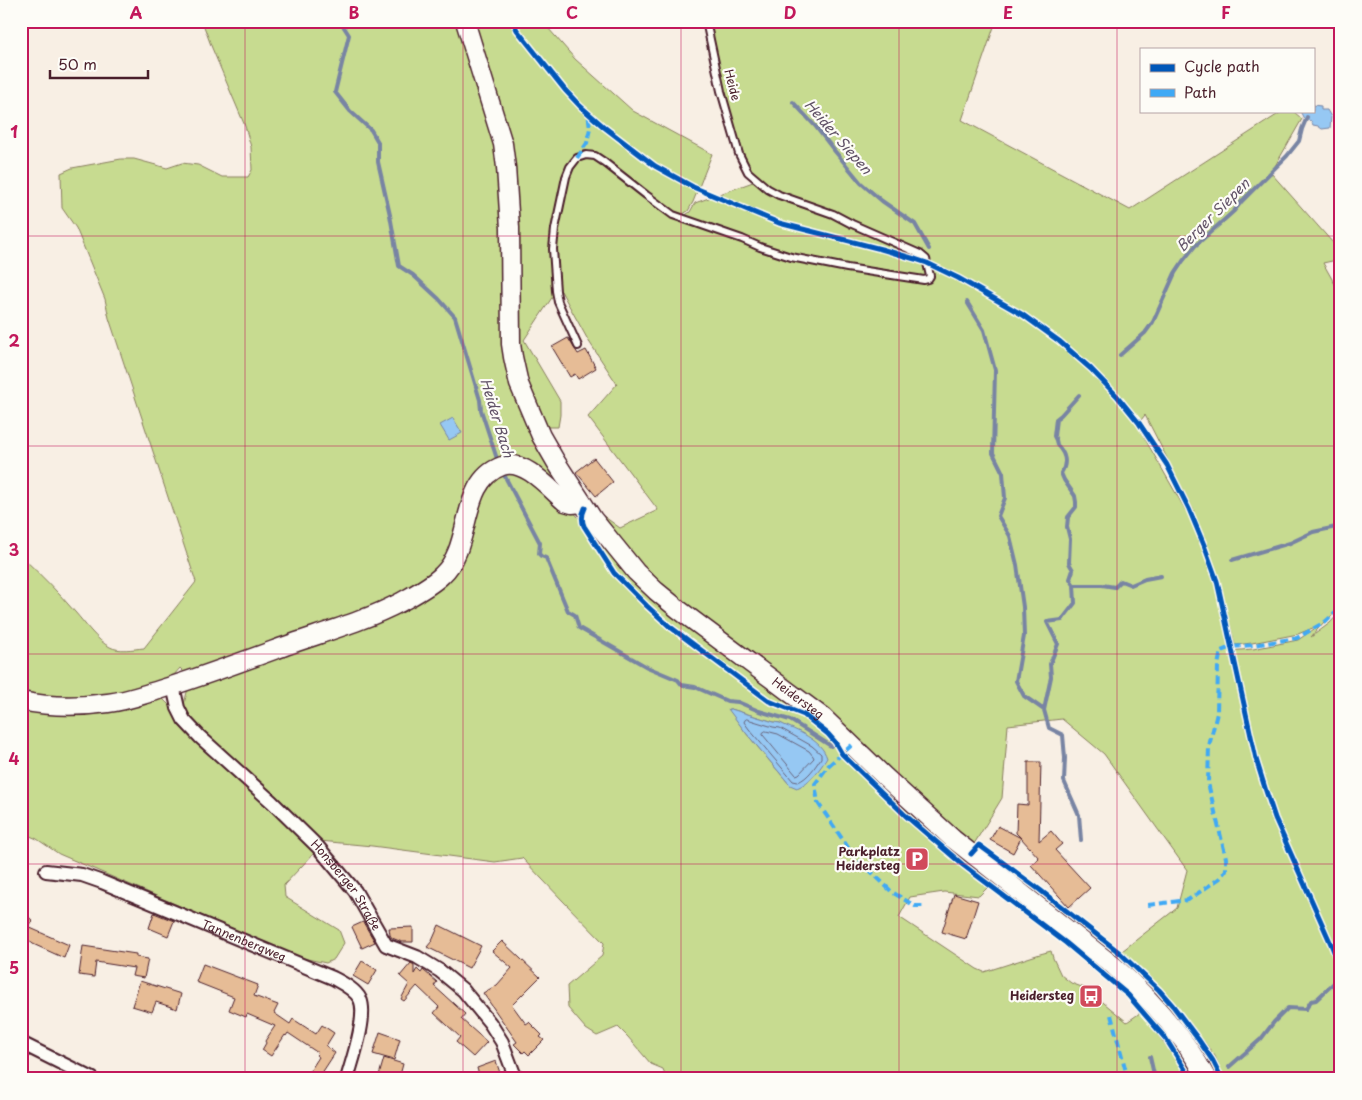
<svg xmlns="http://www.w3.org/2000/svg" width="1362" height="1100" viewBox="0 0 1362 1100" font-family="'Playpen Sans',sans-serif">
	<rect width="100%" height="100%" fill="#f8efe4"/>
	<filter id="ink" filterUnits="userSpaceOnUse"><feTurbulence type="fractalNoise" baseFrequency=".02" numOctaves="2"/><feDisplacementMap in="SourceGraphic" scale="10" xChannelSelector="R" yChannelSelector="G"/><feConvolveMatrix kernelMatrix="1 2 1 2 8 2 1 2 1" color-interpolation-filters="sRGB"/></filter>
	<g filter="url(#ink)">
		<path fill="#c7db90" stroke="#887d5e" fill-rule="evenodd" d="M202 21H465L503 144 507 176 504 144 467 21H542L575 59 633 111 712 154 693 202 688 211 681 215 675 213 620 171 616 175 671 216 680 219 690 212 695 203 753 182 748 174 738 137 723 88 710 27 715 21H996L962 120 1130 210 1283 111H1293L1302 119 1271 173 1341 252V259L1323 263 1341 295V608L1324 622 1311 637 1330 623 1341 611V674L1336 686 1341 727V1079H1225L1215 1056 1187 1019 1161 989 1122 951 1177 908 1187 870 1104 754 1062 719 1008 725 1002 798 974 844 919 798 836 720 732 644 682 605 660 586 640 567 591 507 620 528 658 510 588 417 617 384 588 340 561 291 555 293 524 340 560 401V415L558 427H539C527 402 515 375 512 346 510 324 513 301 510 279 509 289 510 300 510 310 510 325 510 341 512 356 520 407 553 461 582 503L572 504 565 502C550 489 524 458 502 466 458 483 474 546 442 575 430 586 415 594 401 602 367 620 329 633 291 644 280 647 269 648 258 651 234 657 210 665 185 673L180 668 173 676 161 683 105 698 53 701 21 695V556C40 574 58 592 75 612 84 622 97 641 110 647 119 652 133 649 144 648L196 582 109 318 105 299 76 228 62 208 61 173 72 168 121 159H134L167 168 182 163 198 165 222 177H248L252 170 251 147 245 126 212 48ZM1145 415 1194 511V512L1186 511 1137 425ZM1221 608H1226L1235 645 1252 643 1298 634 1320 625 1298 640 1253 649 1229 651Z
			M513 469 570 508 632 577 830 729 879 783 908 810 966 860 994 881 979 896 944 892 910 897 899 917 977 969 984 972 1040 954 1051 951 1053 958 1061 975 1071 983 1087 989 1127 1022 1140 1013C1158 1034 1174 1055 1188 1079H666L663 1069 651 1064 628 1037 618 1027 597 1036 586 1029 568 1008 567 986 602 956 604 943 563 901 522 858 495 862 372 846 320 841 207 739 185 713 187 709 183 708 187 692 196 681 435 584 479 489ZM729 709H731L774 722 780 723 815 742 790 785 746 733Z
			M162 698 316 851 284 885 285 897 339 930 344 943 334 959 326 963 298 957 59 854 37 839 21 832V702Z"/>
		<path fill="#96c8f3" stroke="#7884a3" d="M1313 105 1321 106V110H1327L1331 117 1330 128 1322 129 1318 126 1313 125 1311 121 1304 119 1300 111H1313Z
			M453 418 462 433 449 440 440 425Z
			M728 709H731L774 722 780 723C797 731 821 739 827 758 819 770 811 782 797 788L790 785 746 733Z"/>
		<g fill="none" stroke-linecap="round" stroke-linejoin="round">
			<path stroke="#68637b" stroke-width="1" d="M747 719 773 727 780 728 812 746 821 754V758C815 767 808 778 798 782L793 781 749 729 744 722 745 720Z
				M766 731 778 734 809 751 813 756 814 758 799 774 796 775 763 735V733Z"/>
			<path stroke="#7884a3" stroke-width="4" d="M340 21 349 35 335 92 350 111 371 130 378 142V162L390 215 399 266 413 275 439 299 455 317 480 400 481 410 498 462
				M793 102 816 127 833 149 861 183 882 201 915 224 929 249
				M967 302 984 330 995 370 993 453 1003 473 1005 498 998 516 1010 536 1017 565 1023 607 1024 636 1016 681 1024 696 1044 710 1049 728 1063 735 1065 758 1064 781 1079 815 1081 840
				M1120 355 1145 333 1153 322 1175 273 1183 261 1195 246 1234 211 1242 201 1287 156 1299 141 1302 129 1307 117
				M502 471 540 543 539 554 541 556 546 558 568 611 575 615 579 628 647 667 678 680 682 685 695 687 727 701 738 702 759 711 790 720 831 746
				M1232 560 1290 543 1313 532 1341 526
				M1074 585 1070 579 1073 570 1069 563 1070 539 1067 527 1068 517 1076 507V502L1075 496 1064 480 1061 473C1068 463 1065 453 1057 445L1056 440 1054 436 1056 419 1061 415 1079 395
				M1044 710 1051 677 1050 664 1058 644 1047 622 1062 620 1075 603 1074 585H1102L1115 587 1121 581 1131 585 1145 579 1161 576
				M1150 1057 1155 1079
				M1229 1067 1261 1039 1274 1022 1288 1008 1306 1009 1311 1001 1316 1000 1336 981"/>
		</g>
		<path fill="#e6bc96" stroke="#4a1f2b" d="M568 338 578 354 586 350 596 368 578 379 575 374 570 377 552 347Z
			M594 458 613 482 596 496 576 472Z
			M1028 762H1041L1039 841 1051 831 1062 844 1055 850 1090 888 1069 907 1031 865 1039 858 1021 838 1013 853 990 840 998 826 1021 838 1016 833 1017 804 1028 805Z
			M954 894 978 901 966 939 942 932Z
			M21 910 33 921 28 927 69 945 64 958 33 944 21 934Z
			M154 913 174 921 168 936 149 928Z
			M363 922 375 942 362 948 352 927Z
			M439 925 481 946 469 968 427 947 432 941Z
			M413 927V942H402L392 938 390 935 389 928Z
			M502 941 540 977 512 1005 526 1024 529 1022 542 1035 540 1037 544 1040 529 1055 525 1051 523 1053 514 1044 517 1042 483 993 497 985 512 968 492 951Z
			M83 946 136 954V957L148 959 144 978 132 976 134 968 96 962 94 977 79 975Z
			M362 961 377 970 368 985 353 976Z
			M411 963 414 965V974L417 969 421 973 423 970 437 982 434 986 465 1014 461 1019 487 1042 473 1057 456 1042 460 1037 434 1013 439 1007 417 986 404 1001 401 999 409 984 400 976Z
			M203 964 258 985 254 996 278 1005 274 1013 290 1024 293 1019 316 1034 322 1025 334 1033 326 1046 335 1053 318 1079H305L319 1057 316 1055 318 1053 288 1033 286 1036 285 1035 271 1056 262 1050 266 1043 265 1041 275 1026 247 1014 246 1017 229 1010 234 997 196 982Z
			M140 981 181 994 177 1009 156 1002 152 1012 132 1006Z
			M380 1032 400 1039 394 1060 373 1054Z
			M384 1058 403 1064 399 1079H378Z
			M496 1061 502 1079H480L477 1068Z"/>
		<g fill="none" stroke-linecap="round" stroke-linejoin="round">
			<g stroke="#4a1f2b" stroke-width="10">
				<path id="lane" d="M578 346 558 302 556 291 553 249 555 229 566 177 570 167 577 158 586 155 595 156 604 162 646 195 673 215 742 239 760 247 791 257 847 268 924 280 928 279 930 276 926 259 920 254 852 224 833 214 779 195 768 189 748 172 739 154 721 91 706 21"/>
			</g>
			<g stroke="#4a1f2b" stroke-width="16">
				<g id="street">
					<path id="s1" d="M173 686 178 708 184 720 200 737 272 802 318 847 355 891 386 945 417 957 440 971 463 990 490 1023 502 1042 516 1079"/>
					<path id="s2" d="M46 871 82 875 102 882 333 978C342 983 355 989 360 999 368 1016 352 1061 347 1079"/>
					<path d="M21 1043 93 1079"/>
				</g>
			</g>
			<g stroke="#4a1f2b" stroke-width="21">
				<g id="secondary">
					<path id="s3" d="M465 21 503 144 506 167 510 228 511 344 513 357 519 384 541 436 556 462 593 519 636 572 656 591 678 609 824 718 885 777 953 839 1114 966C1151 999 1184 1035 1207 1079"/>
					<path d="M21 701C50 707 79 707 108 703 126 701 142 695 159 690 198 678 236 664 274 650 317 634 361 623 401 602 415 594 431 586 442 575 474 546 458 482 502 466 524 458 550 489 565 502L572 504 582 503"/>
				</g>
			</g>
			<use href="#lane" stroke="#fdfcf7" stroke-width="6"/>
			<use href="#street" stroke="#fdfcf7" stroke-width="12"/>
			<use href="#secondary" stroke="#fdfcf7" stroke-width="18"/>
			<path stroke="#3fa9f5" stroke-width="4" stroke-dasharray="8 4" stroke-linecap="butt" d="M577 158 587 143 590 128 588 112
				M852 745 828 766 815 784 818 803 851 852 892 892 915 906H924
				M1148 905 1188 900 1220 878 1226 870V858L1208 783 1209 746 1217 713 1218 665 1221 651 1231 647 1254 645 1297 638 1325 622 1341 608
				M1111 1015 1128 1079"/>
			<g stroke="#fdfcf7" stroke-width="8">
				<path id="cycleway" d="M513 21 517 30 565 90 580 106 604 127 655 166 693 187 779 223 881 249 915 259 927 263 958 278 1023 315 1059 341 1091 369 1117 396 1139 423 1167 465 1189 509 1204 545 1217 581 1256 759 1265 788 1275 818 1331 944 1341 969
					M585 508C582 514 581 519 584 526L614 573 647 606 669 626 769 701 804 715 828 734 835 742 842 754 905 815 963 865 1066 943 1128 995 1166 1039 1191 1079
					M971 854 979 845 1040 890 1120 953 1159 990 1173 1006 1198 1039 1213 1061 1222 1079"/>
			</g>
			<use href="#cycleway" stroke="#0057b8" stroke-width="5"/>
		</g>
	</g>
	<path fill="none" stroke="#c2185b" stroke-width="1" stroke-opacity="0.55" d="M245 21V1079M463 21V1079M681 21V1079M899 21V1079M1117 21V1079M21 236H1341M21 446H1341M21 654H1341M21 864H1341"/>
	<defs>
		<g id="parking-square" transform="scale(1.25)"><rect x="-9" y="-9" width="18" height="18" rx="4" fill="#d1495b" stroke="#fdfcf7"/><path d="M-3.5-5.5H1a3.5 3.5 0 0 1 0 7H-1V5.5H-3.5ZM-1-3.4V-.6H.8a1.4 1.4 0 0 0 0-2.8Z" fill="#fff"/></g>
		<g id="bus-square" transform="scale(1.25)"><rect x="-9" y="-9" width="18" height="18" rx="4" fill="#d1495b" stroke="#fdfcf7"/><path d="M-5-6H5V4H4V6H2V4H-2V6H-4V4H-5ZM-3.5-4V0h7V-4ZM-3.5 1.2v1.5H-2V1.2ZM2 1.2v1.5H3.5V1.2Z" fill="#fff"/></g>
	</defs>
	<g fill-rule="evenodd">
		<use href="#parking-square" x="917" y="859"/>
		<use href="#bus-square" x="1091" y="996"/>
	</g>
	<g text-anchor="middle" stroke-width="4.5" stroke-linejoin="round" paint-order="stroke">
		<g font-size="12" fill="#4a1f2b" stroke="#fdfcf7">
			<text transform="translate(732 85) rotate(76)" y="4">Heide</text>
			<text dy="4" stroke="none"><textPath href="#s3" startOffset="798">Heidersteg</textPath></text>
			<text dy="4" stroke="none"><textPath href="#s1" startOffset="268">Honsberger Straße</textPath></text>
			<text dy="4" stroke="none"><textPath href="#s2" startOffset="211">Tannenbergweg</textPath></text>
		</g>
		<g font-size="12" font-weight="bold" fill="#4a1f2b" stroke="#fdfcf7" text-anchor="end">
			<text x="900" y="856">Parkplatz<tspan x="900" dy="14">Heidersteg</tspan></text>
			<text x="1074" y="1000">Heidersteg</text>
		</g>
		<g font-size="14" font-style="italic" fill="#615267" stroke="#fdfcf7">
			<text transform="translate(838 137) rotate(49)" y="5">Heider Siepen</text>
			<text transform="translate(1213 215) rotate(-45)" y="5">Berger Siepen</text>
			<text transform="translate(497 418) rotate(73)" y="5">Heider Bach</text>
		</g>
	</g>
	<rect width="1362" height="1100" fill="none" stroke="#fdfcf7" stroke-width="55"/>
	<rect x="1140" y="48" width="175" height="65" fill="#fdfcf7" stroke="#b5a4a5"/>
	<rect x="1150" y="64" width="25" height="8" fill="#0057b8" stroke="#b5a4a5"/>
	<text x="1184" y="72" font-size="15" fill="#4a1f2b">Cycle path</text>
	<rect x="1150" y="89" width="25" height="8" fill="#3fa9f5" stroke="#b5a4a5"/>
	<text x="1184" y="98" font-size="15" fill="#4a1f2b">Path</text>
	<path d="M50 70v8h98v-8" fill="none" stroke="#4a1f2b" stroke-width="2.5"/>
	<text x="58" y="70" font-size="15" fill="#4a1f2b" stroke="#fdfcf7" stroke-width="4" paint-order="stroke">50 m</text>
	<rect x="28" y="28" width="1306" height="1044" fill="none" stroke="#c2185b" stroke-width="2"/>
	<g font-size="16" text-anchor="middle" font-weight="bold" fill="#c2185b">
		<text x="136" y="19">A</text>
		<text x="354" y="19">B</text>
		<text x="572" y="19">C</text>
		<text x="790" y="19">D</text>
		<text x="1008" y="19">E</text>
		<text x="1226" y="19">F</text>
		<text x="14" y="138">1</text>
		<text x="14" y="347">2</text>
		<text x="14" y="556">3</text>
		<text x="14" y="765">4</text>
		<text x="14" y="974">5</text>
	</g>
</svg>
